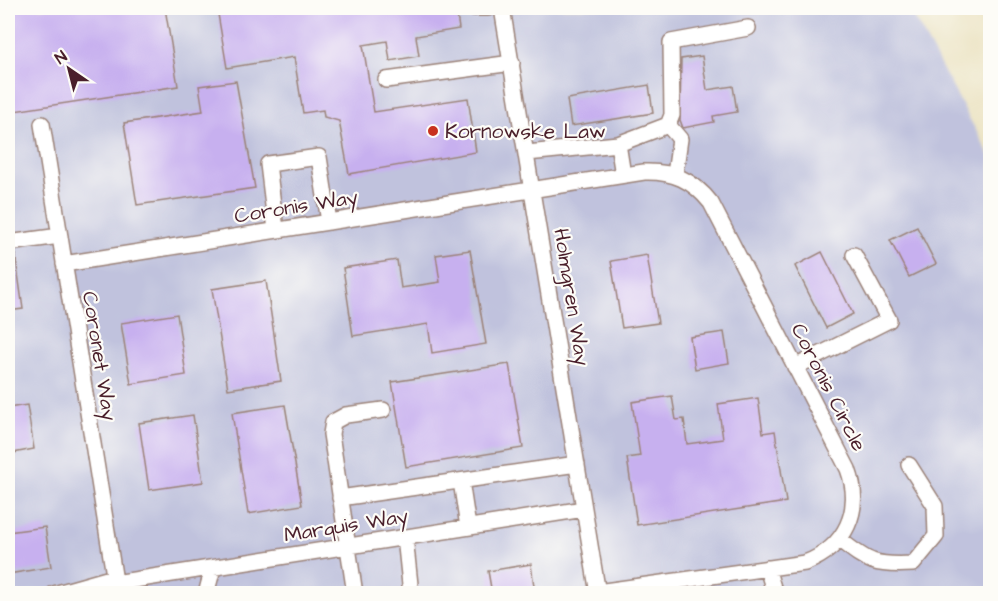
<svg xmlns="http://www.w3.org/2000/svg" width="998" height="601" viewBox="0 0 998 601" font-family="'Architects Daughter',sans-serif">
	<rect width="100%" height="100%" fill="#fdfcf7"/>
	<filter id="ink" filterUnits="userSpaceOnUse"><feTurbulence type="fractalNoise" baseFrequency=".0167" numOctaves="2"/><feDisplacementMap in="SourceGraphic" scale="12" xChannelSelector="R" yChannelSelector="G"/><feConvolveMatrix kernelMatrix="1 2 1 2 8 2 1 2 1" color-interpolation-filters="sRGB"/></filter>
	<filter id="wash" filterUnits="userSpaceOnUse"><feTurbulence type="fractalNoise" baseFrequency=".008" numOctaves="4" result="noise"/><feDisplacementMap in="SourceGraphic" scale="24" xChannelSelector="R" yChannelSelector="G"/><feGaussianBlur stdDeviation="1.35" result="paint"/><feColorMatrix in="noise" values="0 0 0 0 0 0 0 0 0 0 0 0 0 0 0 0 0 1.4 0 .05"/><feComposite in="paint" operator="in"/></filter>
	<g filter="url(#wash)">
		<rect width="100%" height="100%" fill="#ece4c5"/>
		<path fill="#c0c2dd" d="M8 8H909L990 156V593H8Z"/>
		<g id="blocks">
			<path fill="#c7b0ef" d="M8 8H165L178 86 8 112Z
				M217 8H456L459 29 416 36 419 56 390 61 387 41 363 45 374 112 468 98 476 152 349 174 339 121 324 117 323 110 303 113 294 57 227 68Z
				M702 56 707 90 733 86 737 112 713 116 714 122 683 128 680 120 681 59Z
				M236 81 255 188 137 205 124 123 203 111 199 86Z
				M649 85 653 113 571 126 567 99Z
				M917 227 936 264 909 277 890 240Z
				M470 250 486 344 432 353 428 324 353 336 343 268 397 260 401 288 440 282 436 255Z
				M15 252 23 309 8 311V253Z
				M822 252 853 314 826 328 795 266Z
				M647 255 658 323 622 328 611 261Z
				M266 281 281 381 228 389 212 289Z
				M177 314 186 375 131 384 121 323Z
				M724 332 729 363 695 369 690 337Z
				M509 364 523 448 406 467 392 382Z
				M672 396 676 420 684 419 687 444 723 439 718 404 758 398 763 433 775 431 786 502 637 525 627 458 640 456 632 402Z
				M27 405 34 449 8 454V408Z
				M285 405 302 505 248 514 232 413Z
				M193 415 203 482 149 490 139 423Z
				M45 527 51 567 8 574V532Z
				M531 564 535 594H492L488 571Z"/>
		</g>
	</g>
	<g filter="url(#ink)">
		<use href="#blocks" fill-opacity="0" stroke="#9b8278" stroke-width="1.5"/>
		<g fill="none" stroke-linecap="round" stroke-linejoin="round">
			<g stroke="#9b8278" stroke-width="18">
				<path id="minor" d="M474 8H488
					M502 8 598 594
					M386 80 512 63
					M42 124 117 594
					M668 125 680 139 675 174
					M618 144 623 175
					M527 153 618 144 668 125 672 115 671 42 748 28
					M276 230 268 164 319 157 329 222
					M8 243 60 236
					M64 264 644 172C673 171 693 180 711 203L848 469C863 510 846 547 805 563L597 592
					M795 367 889 320 854 255
					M461 481 468 527
					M340 498 577 464
					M405 537 411 594
					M840 540C869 563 875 566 913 564L936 536 935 506 909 465
					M767 568 775 594
					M115 583 584 509
					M54 594 114 577
					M206 594 213 568
					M355 594 331 434 333 422 346 415 383 410"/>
			</g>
			<use href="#minor" stroke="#fff" stroke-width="15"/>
		</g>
	</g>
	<circle fill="#c8321e" stroke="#fdfcf7" stroke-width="2" cx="433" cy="131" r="6"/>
	<g text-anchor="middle" stroke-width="4.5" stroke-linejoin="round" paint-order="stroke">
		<g font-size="21" fill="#4a1f2b" stroke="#fdfcf7" text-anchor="start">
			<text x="445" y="138">Kornowske Law</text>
		</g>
		<g font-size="21" fill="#4a1f2b" stroke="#fdfcf7">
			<text transform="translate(296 206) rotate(-9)" y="7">Coronis Way</text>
			<text transform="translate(572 297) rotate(81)" y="7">Holmgren Way</text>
			<text transform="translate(100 356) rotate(81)" y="7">Coronet Way</text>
			<text transform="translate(829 387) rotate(63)" y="7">Coronis Circle</text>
			<text transform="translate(346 525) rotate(-9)" y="7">Marquis Way</text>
		</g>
	</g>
	<rect width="998" height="601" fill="none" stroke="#fdfcf7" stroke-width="30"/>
	<g transform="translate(69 69) rotate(325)" stroke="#fdfcf7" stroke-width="4.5" paint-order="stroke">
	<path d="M0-4.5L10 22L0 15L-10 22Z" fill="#4a1f2b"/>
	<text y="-9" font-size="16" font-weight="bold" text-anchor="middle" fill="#4a1f2b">N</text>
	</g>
</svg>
